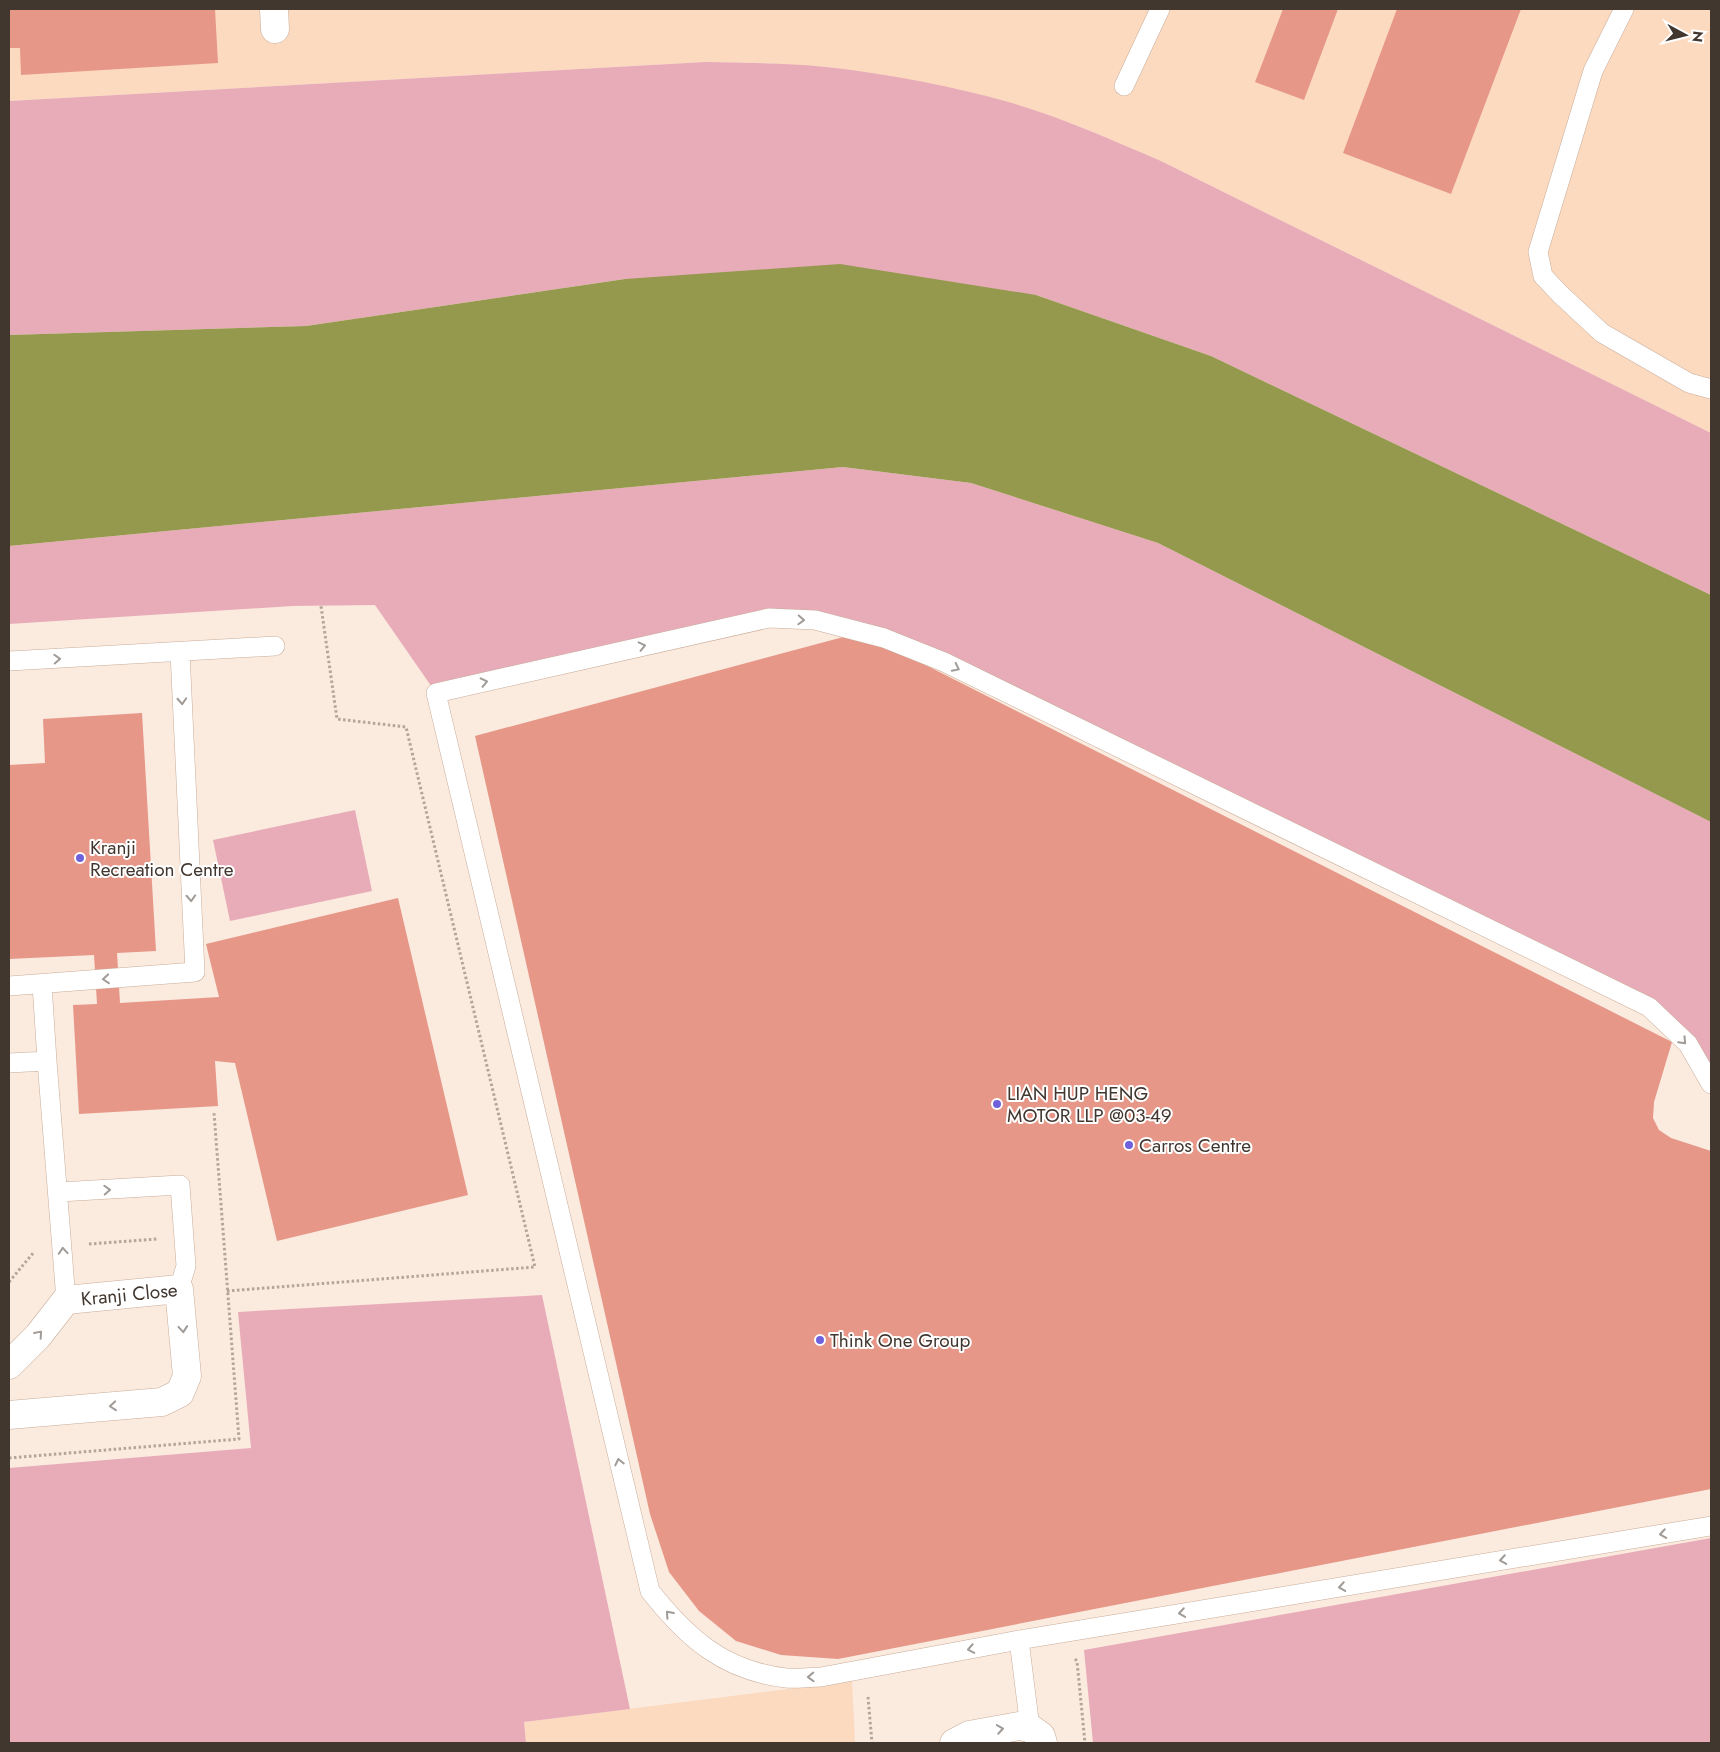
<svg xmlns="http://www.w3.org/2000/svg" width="1720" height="1752" viewBox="0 0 1720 1752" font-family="Jost,sans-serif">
	<rect width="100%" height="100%" fill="#fbeade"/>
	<path fill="#fcdac0" d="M9 9H1711V433L1161 161 1086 129 1013 104 932 84 826 67 761 63 705 62 9 101Z
		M852 1681 855 1743H526L524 1722Z"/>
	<path fill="#e8acb9" d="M705 62C745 63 786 63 826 67 889 74 952 86 1012 103 1063 118 1112 140 1161 161L1711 433V595L1211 356 1036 295 625 279 306 326 9 335V101Z
		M843 467 971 483 1158 543 1711 822V1082L1649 1007 944 662 769 618 436 693 375 605 292 606 9 624V546Z
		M355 810 372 891 230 921 213 840Z
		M542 1295 630 1709 524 1722 526 1743H9V1468L251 1448 238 1312Z
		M1711 1538V1743H1093L1084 1650Z"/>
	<path fill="#95994e" d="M840 264 1036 295 1211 356 1711 595V822L1158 543 971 483 843 467 9 546V335L306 326 625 279Z"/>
	<path fill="#e69788" d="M9 9H215L218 63 21 75 20 48H9Z
		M1283 9H1338L1304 100 1255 82Z
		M1397 9H1521L1451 194 1343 153Z
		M847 636 888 646 1672 1042 1654 1102 1653 1118 1659 1130 1671 1138 1711 1151V1489L838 1659 781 1655 736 1641 699 1611 669 1572 650 1514 475 736Z
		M142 713 156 951 117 953 120 1003 219 997 206 944 398 898 468 1195 277 1241 235 1063 215 1061 218 1106 79 1114 73 1005 97 1004 94 955 9 959V765L45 763 43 719Z"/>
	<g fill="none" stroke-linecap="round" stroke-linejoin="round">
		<g stroke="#c8ad9a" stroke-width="20">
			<path id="lane" d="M1624 9 1593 71 1538 252 1543 276 1560 294 1602 333 1689 383 1711 389
				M1124 86 1160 9
				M9 661 275 646
				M42 984 47 1061
				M9 986 195 972 180 652
				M9 1063 47 1061 66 1300
				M1711 1084 1688 1044 1649 1007 944 662 884 638 815 620 769 618 436 693 650 1591C687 1638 724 1671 786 1678 797 1679 809 1677 821 1677L1019 1640 1711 1526
				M59 1192 180 1185 186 1266 179 1289
				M1019 1640 1030 1728"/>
		</g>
		<g stroke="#c8ad9a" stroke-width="29">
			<g id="street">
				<path d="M274 9 275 29"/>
				<path id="s1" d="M9 1365 38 1336 66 1300 179 1289 187 1376 180 1393 162 1402 9 1415"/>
				<path d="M954 1743 969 1735 1019 1726 1030 1728 1041 1736 1043 1743"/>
			</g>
		</g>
		<path stroke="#b3a59a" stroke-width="3" stroke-dasharray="2.5 2.5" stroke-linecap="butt" d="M89 1244 157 1239
			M9 1282 34 1252
			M227 1291 535 1267 406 727 337 719 321 606
			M9 1458 239 1439 214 1113
			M1075 1659 1077 1661 1085 1743
			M868 1697 872 1743"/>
		<use href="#lane" stroke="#fff" stroke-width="19"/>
		<use href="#street" stroke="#fff" stroke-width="28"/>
	</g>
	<defs><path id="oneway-chevron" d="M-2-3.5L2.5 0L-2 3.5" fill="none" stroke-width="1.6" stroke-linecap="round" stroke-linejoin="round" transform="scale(1.25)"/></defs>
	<g stroke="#a09b97">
		<use href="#oneway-chevron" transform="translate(801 620) rotate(3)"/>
		<use href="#oneway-chevron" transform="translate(642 646) rotate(-13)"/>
		<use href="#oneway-chevron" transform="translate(57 659) rotate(-3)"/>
		<use href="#oneway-chevron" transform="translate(956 668) rotate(26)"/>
		<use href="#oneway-chevron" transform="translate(484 682) rotate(-13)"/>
		<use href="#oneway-chevron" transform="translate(182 701) rotate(87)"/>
		<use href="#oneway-chevron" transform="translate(191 898) rotate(87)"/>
		<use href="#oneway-chevron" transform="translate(106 979) rotate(175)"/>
		<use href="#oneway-chevron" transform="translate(1683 1041) rotate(47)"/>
		<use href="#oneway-chevron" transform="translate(107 1190) rotate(-3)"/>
		<use href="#oneway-chevron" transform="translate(63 1251) rotate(-94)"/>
		<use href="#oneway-chevron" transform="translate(183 1329) rotate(85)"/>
		<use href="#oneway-chevron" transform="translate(39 1334) rotate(-49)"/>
		<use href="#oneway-chevron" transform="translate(113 1406) rotate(175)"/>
		<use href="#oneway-chevron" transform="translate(619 1462) rotate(-103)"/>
		<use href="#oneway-chevron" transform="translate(1663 1534) rotate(171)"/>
		<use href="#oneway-chevron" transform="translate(1503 1560) rotate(171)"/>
		<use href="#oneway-chevron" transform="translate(1342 1587) rotate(171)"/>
		<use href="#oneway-chevron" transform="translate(1182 1613) rotate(171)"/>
		<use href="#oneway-chevron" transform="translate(669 1614) rotate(-132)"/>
		<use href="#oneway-chevron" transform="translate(971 1649) rotate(169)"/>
		<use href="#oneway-chevron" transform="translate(811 1677) rotate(178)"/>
		<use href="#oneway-chevron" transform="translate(1000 1729) rotate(-9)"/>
	</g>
	<g fill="#6f61db" stroke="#fff" stroke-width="2">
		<circle cx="80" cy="858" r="5"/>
		<circle cx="997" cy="1104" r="5"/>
		<circle cx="1129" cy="1145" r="5"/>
		<circle cx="820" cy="1340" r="5"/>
	</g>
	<g text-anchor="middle" stroke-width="4" stroke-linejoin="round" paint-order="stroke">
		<g font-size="19" fill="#42372f" stroke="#fff" text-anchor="start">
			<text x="90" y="854">Kranji<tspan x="90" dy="22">Recreation Centre</tspan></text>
			<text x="1007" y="1100">LIAN HUP HENG<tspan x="1007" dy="22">MOTOR LLP @03-49</tspan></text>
			<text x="1139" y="1152">Carros Centre</text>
			<text x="830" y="1347">Think One Group</text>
		</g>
		<g font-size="19" fill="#42372f" stroke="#fff">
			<text dy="7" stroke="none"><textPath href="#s1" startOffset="150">Kranji Close</textPath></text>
		</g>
	</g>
	<rect width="1720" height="1752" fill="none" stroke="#42372f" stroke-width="20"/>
	<g transform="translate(1685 35) rotate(97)" stroke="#ffffff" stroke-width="4" paint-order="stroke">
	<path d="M0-4L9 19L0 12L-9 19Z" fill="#42372f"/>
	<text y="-8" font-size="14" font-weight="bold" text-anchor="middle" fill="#42372f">N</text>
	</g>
</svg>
